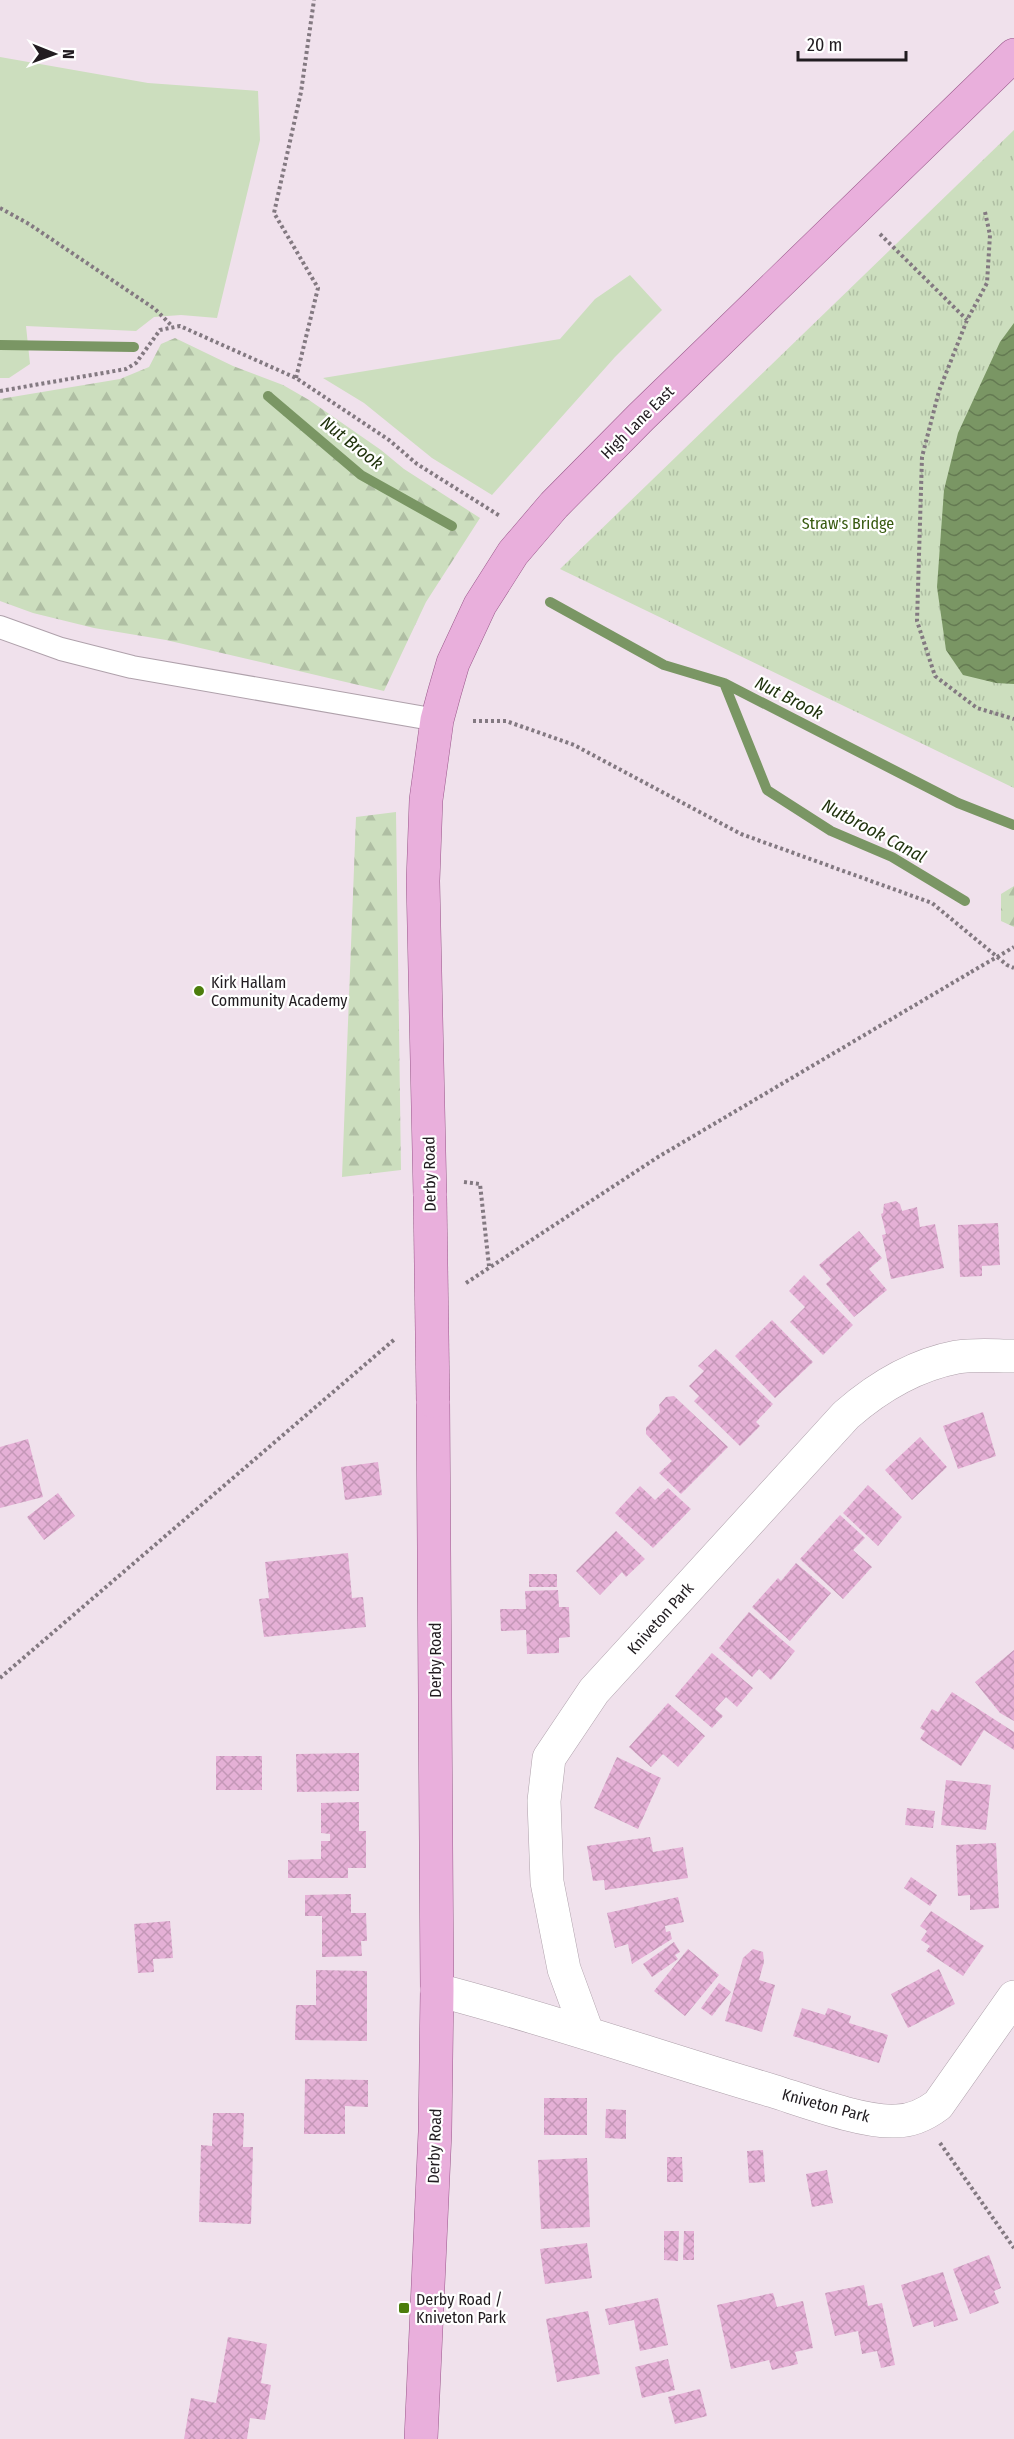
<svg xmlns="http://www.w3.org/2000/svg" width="1014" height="2439" viewBox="0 0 1014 2439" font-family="'Fira Sans Condensed',sans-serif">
	<defs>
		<pattern id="forest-firs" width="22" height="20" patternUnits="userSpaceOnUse" patternTransform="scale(1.5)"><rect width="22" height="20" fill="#ccdebe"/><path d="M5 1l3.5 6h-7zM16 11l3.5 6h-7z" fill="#afbea3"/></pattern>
		<pattern id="park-tufts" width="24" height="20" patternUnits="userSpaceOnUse" patternTransform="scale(1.5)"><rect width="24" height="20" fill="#ccdebe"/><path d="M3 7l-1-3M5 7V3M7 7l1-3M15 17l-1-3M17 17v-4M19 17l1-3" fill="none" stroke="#afbea3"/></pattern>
		<pattern id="water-waves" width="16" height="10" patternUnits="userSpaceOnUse" patternTransform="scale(1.5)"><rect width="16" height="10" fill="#7a9664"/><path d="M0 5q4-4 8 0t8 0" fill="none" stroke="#647a52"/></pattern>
		<pattern id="building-cross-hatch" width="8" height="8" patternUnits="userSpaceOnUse" patternTransform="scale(1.5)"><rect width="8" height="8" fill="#e5b0d6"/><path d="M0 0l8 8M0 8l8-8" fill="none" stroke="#c497b7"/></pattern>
	</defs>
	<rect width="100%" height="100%" fill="#f0e1ec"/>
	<path fill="#ccdebe" d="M0 57 148 83 258 91 260 140 217 318 181 315 154 317 136 331 26 326 30 364 9 378H0Z
		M630 275 662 310 615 357 492 495 432 458 364 403 323 378 560 339 595 299Z"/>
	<path fill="url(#forest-firs)" d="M175 338 233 366 283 385 309 400 381 450 404 469 480 518 426 602 384 691 166 640 94 628 33 613 0 601V399L120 379 149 367 161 344Z
		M396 812 401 1170 342 1177 356 817Z
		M1014 886V927L1001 921V894Z"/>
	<path fill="url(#park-tufts)" d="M1014 130V788L560 569Z"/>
	<path fill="url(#water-waves)" d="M1014 323V684L996 683 963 675 946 650 937 587 944 490 958 433 1000 342Z"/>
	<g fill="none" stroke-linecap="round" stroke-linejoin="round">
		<path stroke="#7a9664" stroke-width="10" d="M0 345 134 347
			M268 396 361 475 452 526
			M550 602 664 665 724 683 958 803 1014 825
			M724 683 767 790 831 831 892 857 965 901"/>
	</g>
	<path fill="url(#building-cross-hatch)" d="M896 1201 900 1204 902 1211 917 1207 920 1227 935 1224 944 1268 891 1279 882 1235 886 1234 881 1214 883 1213 884 1204Z
		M998 1223 1000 1265 982 1266V1276L960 1277 958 1225Z
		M859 1231 882 1258 869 1269 887 1290 854 1317 826 1284 831 1279 819 1265Z
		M804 1275 853 1325 823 1355 790 1322 805 1307 789 1291Z
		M772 1320 813 1362 775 1398 735 1356Z
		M716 1349 773 1404 756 1422 760 1426 740 1446 694 1401 699 1396 689 1386 704 1371 698 1366Z
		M674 1396 728 1447 681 1494 659 1473 672 1461 646 1434V1428L660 1412 659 1405 666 1397Z
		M983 1412 996 1456 958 1469 943 1426Z
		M920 1437 947 1467 912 1500 885 1470Z
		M28 1439 43 1497 0 1508V1447Z
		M378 1462 382 1495 345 1500 341 1467Z
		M868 1485 902 1517 878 1546 843 1513Z
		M640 1486 655 1500 668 1488 691 1509 653 1548 615 1513Z
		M58 1493 75 1516 44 1540 27 1517Z
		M840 1515 865 1538 853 1550 872 1567 843 1599 800 1559Z
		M616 1531 645 1559 626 1577 622 1572 600 1595 576 1571Z
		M348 1553 352 1598 363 1597 366 1627 264 1637 259 1599 269 1598 265 1562Z
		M796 1563 831 1593 790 1641 752 1607 778 1578 781 1581Z
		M529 1574H557V1587H529Z
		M558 1590 559 1607H569L570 1637 559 1638V1653L527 1654 526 1630 501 1631 500 1609H526L525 1591Z
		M749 1612 795 1651 771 1680 759 1669 752 1677 719 1648Z
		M1014 1650V1721L1000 1713 975 1682Z
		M712 1653 753 1688 737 1707 726 1697 715 1709 723 1716 712 1728 675 1696Z
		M952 1692 1014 1732V1750L984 1730 961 1766 920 1739 925 1731 920 1728 932 1709 938 1712Z
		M668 1703 705 1736 678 1767 663 1754 651 1767 629 1747Z
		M359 1753V1791L297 1792 296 1754Z
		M216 1756H262V1790H216Z
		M617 1757 661 1778 638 1829 594 1808Z
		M946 1780 991 1785 986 1830 941 1825Z
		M359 1802V1831H366V1868H348V1878H288V1860L321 1859V1841H330V1834L321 1833V1803Z
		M907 1808 935 1811 933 1828 905 1825Z
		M650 1837 653 1852 683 1847 688 1878 605 1890 604 1880 593 1881 587 1846Z
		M996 1843 999 1908 970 1910V1895L958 1896 956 1845Z
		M911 1877 937 1895 930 1906 904 1888Z
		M351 1894V1913H366L367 1941H361L362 1956 322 1957V1916H305V1895Z
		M678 1897 684 1922 665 1926 666 1932 670 1931 672 1939 632 1964 628 1944 615 1948 607 1913Z
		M931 1911 984 1946 963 1976 926 1951 930 1946 921 1940 927 1931 920 1926Z
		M170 1921 173 1958 153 1959 154 1972 138 1973 134 1924Z
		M674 1942 680 1952 675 1955 678 1959 652 1977 643 1964Z
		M688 1949 719 1975 685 2016 654 1991Z
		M753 1949 763 1952 764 1962 759 1980 775 1985 762 2032 725 2021 743 1958Z
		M939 1969 955 2004 908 2028 891 1994Z
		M316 1970 367 1971V2041L295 2040 296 2005H316Z
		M719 1983 731 1992 712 2016 701 2008Z
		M802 2008 825 2015 828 2008 851 2016 849 2023 888 2035 879 2063 793 2036Z
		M305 2079 368 2080V2107L345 2106V2134H304Z
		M544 2098H587V2135H544Z
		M606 2109 626 2110V2139L605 2138Z
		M213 2113H244L243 2147H253L251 2224 199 2222 201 2145 212 2146Z
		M763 2150 765 2182 749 2183 747 2151Z
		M667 2157H682L683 2182H667Z
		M587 2158 590 2227 541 2229 538 2160Z
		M827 2170 833 2203 812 2207 806 2174Z
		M664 2231H679L678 2261 664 2260Z
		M684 2231H694V2260H683Z
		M587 2243 592 2278 545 2284 540 2249Z
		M989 2255 1001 2288 994 2291 999 2303 970 2314 953 2269Z
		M943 2272 958 2320 934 2327 933 2321 913 2327 901 2285Z
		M864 2285 868 2306 882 2303 895 2365 881 2368 877 2351 862 2354 858 2331 835 2336 825 2293Z
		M773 2293 777 2307 803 2301 813 2348 795 2352 798 2364 772 2370 769 2360 731 2369 717 2305Z
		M658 2298 668 2345 640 2351 634 2320 609 2325 605 2309Z
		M588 2311 600 2374 557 2382 546 2319Z
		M228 2337 267 2344 261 2383 271 2385 265 2420 250 2418 247 2439H184L191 2398 216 2403Z
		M668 2359 675 2390 642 2398 635 2367Z
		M700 2389 707 2416 675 2424 668 2397Z"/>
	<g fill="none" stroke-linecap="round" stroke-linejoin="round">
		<g stroke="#afa1ab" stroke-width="24">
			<path id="lane" d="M0 627 61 649 132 667 437 720"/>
		</g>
		<g stroke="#afa1ab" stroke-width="34">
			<path id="street" d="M437 1990C550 2019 660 2058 773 2091 805 2101 864 2123 896 2121 912 2121 926 2114 938 2105L1014 1997
				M587 2032 564 1969 547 1882 544 1801 549 1758 594 1691 846 1415C878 1387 915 1365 957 1357 976 1354 996 1356 1014 1356"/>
		</g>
		<g stroke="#9a598b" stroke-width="34">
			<path id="primary" d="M430 1196 423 881 426 800 437 720 444 694 453 663 480 605 513 553 554 505 641 417 1014 55
				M421 2439 435 2132 437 1990 433 1401"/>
		</g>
		<path stroke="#837981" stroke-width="4" stroke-dasharray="3 3" stroke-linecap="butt" d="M0 208 29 224 155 309 172 326
			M985 212 990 235 987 283 967 320 939 391 922 457 917 621 935 676 977 708 1014 719
			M880 234 967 320
			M296 378 318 288 274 213 301 92 314 0
			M0 391 126 369 136 363 160 330 180 326 296 378 389 440 417 464 500 516
			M473 721H506L574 745 741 834 932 903 1007 965 1014 968
			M464 1182 480 1184 489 1266
			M466 1283 658 1157 971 972
			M0 1678 396 1338
			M940 2143 1014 2248"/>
		<use href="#lane" stroke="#fff" stroke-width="22"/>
		<use href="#street" stroke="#fff" stroke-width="33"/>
		<use href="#primary" stroke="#e9afdc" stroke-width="33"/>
		<g stroke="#9a598b" stroke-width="34" stroke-linecap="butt">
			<path id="primary-bridge" d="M430 1196 433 1401"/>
		</g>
		<path stroke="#837981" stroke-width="4" stroke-dasharray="3 3" stroke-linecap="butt" d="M971 972 1014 947"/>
		<use href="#primary-bridge" stroke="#e9afdc" stroke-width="33"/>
	</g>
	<g fill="#4c7d0c" stroke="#fff" stroke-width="2">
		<circle cx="199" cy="991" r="6"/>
		<rect x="398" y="2302" width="12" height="12" rx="3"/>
	</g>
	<g text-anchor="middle" stroke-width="4.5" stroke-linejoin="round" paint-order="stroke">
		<g font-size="16" fill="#211c20" stroke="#fff">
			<text transform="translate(637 422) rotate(-45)" y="6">High Lane East</text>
			<text transform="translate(429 1174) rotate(-91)" y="6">Derby Road</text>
			<text transform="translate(660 1618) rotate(-48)" y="6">Kniveton Park</text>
			<text transform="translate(435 1660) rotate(-90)" y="6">Derby Road</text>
			<text transform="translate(826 2105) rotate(15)" y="6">Kniveton Park</text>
			<text transform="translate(434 2146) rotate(-88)" y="6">Derby Road</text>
		</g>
		<g font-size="16" fill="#375a0f" stroke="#fff">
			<text x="848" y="529">Straw's Bridge</text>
		</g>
		<g font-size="16" fill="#211c20" stroke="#fff" text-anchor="start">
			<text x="211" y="988">Kirk Hallam<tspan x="211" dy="18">Community Academy</tspan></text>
			<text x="416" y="2305">Derby Road /<tspan x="416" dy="18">Kniveton Park</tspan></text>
		</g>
		<g font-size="18" font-style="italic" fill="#1e310b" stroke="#fff">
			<text transform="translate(352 443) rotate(38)" y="6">Nut Brook</text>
			<text transform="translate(789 698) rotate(27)" y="6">Nut Brook</text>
			<text transform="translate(874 831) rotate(28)" y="6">Nutbrook Canal</text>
		</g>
	</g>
	<g transform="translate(54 54) rotate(91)" stroke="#ffffff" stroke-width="4.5" paint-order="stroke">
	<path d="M0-4.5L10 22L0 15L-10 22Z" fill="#211c20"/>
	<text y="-9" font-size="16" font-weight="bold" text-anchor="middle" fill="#211c20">N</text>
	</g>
	<path d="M798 51v9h108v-9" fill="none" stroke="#211c20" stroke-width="3"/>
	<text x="807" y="51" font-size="18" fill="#211c20" stroke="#ffffff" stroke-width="4.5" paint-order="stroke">20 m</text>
</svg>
